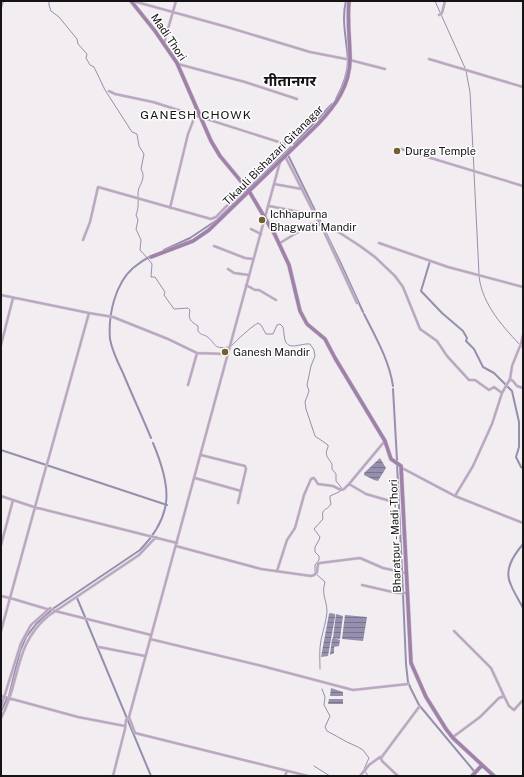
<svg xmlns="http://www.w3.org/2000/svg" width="524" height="777" viewBox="0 0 524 777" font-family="'Public Sans','Noto Sans Devanagari',sans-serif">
	<defs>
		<pattern id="water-rules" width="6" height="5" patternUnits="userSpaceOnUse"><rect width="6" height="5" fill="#968fad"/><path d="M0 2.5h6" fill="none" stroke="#79748c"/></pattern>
	</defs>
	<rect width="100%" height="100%" fill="#f2edf1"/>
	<path fill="url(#water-rules)" d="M380 458 386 468 378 481 374 480 364 475V473Z
		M330 613 335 614V617L328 656 321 657 329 614Z
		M336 614 343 616 340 639 334 638 340 640 339 646 334 647V653L330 655 332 639 333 638Z
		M345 615 367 617 363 641 342 639Z
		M331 688 343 692V696H330Z
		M329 699H343V704H328Z"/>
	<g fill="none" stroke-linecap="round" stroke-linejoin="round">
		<path stroke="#968fad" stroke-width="1" d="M49 1V5L51 11 59 17 77 39 78 44 87 54 86 58 90 65 94 67 105 90 132 132 137 134 139 146 144 154 141 169C147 179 138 185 138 193 138 201 139 208 136 215L138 220 136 229 141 240 140 250 149 260 152 264 151 277H155L165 292 164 295 174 309 188 308 190 310C188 319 190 321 198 326V331C201 335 202 334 206 336 216 342 212 350 228 347
			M435 1 465 68
			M466 71 470 92 474 170
			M474 172 479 274
			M479 276C482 305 504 328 523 348
			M231 346C236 341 252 326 258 323L261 325 266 334H273L277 325 280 324 283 327C284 332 284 336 285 340 288 351 301 343 310 344L314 350 315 356 311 366 307 385 309 391 305 402 306 409 315 436 328 445V447C324 456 328 457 332 464V469L336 474V481L341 487V489L339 492 330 496V499L331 504C326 512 321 507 323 519L314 529 320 537 319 540 315 547V552L319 556V560L315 565V573L325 582C321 595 327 600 327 612 326 622 323 631 321 640 319 650 320 659 320 669
			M322 689 325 697 324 705 330 716 325 727 327 731 347 742 358 747 363 750 369 758 364 769 368 776
			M314 766 330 776"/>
		<path stroke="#968fad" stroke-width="2" d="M336 99C342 88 348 74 348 61 347 41 341 20 346 1
			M294 144 332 104
			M288 155 341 264 363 312
			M164 250 190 238 217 220 291 147
			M151 256C145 259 139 263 133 268 115 284 108 315 110 339 112 350 118 363 123 373 132 395 142 416 151 438
			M430 261 421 291 442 313 463 331 467 338 466 341 474 349 483 367 494 373 512 391 519 422V447L516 457 521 467 523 468
			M364 314C376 338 389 360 393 386
			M393 389 397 460
			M1 450 167 505
			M397 463 402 571
			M523 544C514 555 503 570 511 585 514 593 519 600 523 608
			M402 573 403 593
			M403 594 406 664 408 682 411 689 419 705 474 771
			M77 598 85 617
			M86 620 151 776
			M9 696 20 651 26 637 37 623 54 608 140 550C175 514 171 486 153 443
			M1 711 7 699"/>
		<g stroke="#cfcace" stroke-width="3">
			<path id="street" d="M133 1 227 27 310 52 346 59 385 69
				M1 7 3 1
				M439 15 442 13 445 1
				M164 43 176 1
				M429 59 523 87
				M178 64 245 82 297 99
				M109 91 115 94 153 102 285 144
				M401 149 523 186
				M285 156 315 215
				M274 184 302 189
				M269 206 315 215 320 224
				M170 208 188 134 195 116
				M320 223 357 303
				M323 224 340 233 360 246 375 257 395 276 403 287 420 329 437 341 447 356 469 380H475L489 390 494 387 502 393 510 379 513 381 517 386 523 388
				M251 229 261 234
				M83 240 90 222 98 187 211 219 216 217 245 187
				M280 243 311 224 314 223 320 225
				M379 243 448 267 523 287
				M214 246 245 258 253 259
				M228 269 234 273 249 275
				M246 285 255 290H259L276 300
				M1 295 89 313 47 464
				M89 313 113 317 168 339 197 353 226 354
				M521 344 523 335
				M1 345 13 298
				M510 379 512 366 520 346
				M188 385 197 353
				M384 442 349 484 366 494 397 503
				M201 455 245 466 246 469 238 503
				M402 468 455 496 523 523
				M195 478 241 491
				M1 496 13 500 1 545
				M455 496 473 466 492 424 502 393
				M13 500 34 507 177 543
				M176 546 261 569 311 576 314 575 317 572 318 564 320 563 360 558 383 568 406 573
				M277 571 287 540 295 528 304 495 311 479 314 478 318 484 333 486 341 490 344 489 349 484
				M362 585 397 593H407
				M1 596 10 598 46 467
				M1 631 10 598 47 609
				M454 631 491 668 504 696
				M150 639 262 666 353 690 408 684
				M99 647 145 656
				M1 696 78 717 125 726
				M1 707 21 643 31 625 50 608 55 611 151 635
				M129 717 280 162
				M1 718C21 681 13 646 48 616L139 555 156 537
				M453 737 480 717 499 698 504 696 509 706 514 710 523 700
				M113 776 125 729 126 720 129 717 135 733 308 776
				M285 776 287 771
				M360 776 369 765 380 757
				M398 776 382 761 381 758 419 707"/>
		</g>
		<g stroke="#cfcace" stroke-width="4.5">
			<path id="secondary" d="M131 1 155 31 177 63 211 141 220 156 249 191 275 235 289 265 300 311 307 324 325 339 335 358 385 441 391 459 401 466 411 663 426 697 446 729 453 738 494 776
				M151 257 193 241 209 230 318 124C335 106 350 86 350 59 350 40 347 21 349 1
				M472 776 482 765"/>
		</g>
		<use href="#street" stroke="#baa5c2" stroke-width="2"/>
		<use href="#secondary" stroke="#a081ab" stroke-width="3.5"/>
	</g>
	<g fill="#755f2f" stroke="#fff" stroke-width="1.5">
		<circle cx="397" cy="151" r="4"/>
		<circle cx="262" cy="220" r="4"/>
		<circle cx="225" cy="352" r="4"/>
	</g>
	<g text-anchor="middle" stroke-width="3" stroke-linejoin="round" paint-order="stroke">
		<g font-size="11" fill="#151314" stroke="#fff">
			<text transform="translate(169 37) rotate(56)" y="4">Madi Thori</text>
			<text transform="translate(273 155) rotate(-45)" y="4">Tikauli Bishazari Gitanagar</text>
			<text transform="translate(395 536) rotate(-92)" y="4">Bharatpur - Madi -Thori</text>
		</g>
		<g font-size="11" fill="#151314" stroke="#fff" text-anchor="start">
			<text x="405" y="155">Durga Temple</text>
			<text x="270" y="218">Ichhapurna<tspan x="270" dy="13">Bhagwati Mandir</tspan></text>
			<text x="233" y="356">Ganesh Mandir</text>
		</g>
		<g font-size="12" letter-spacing="1" fill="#151314" stroke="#fff">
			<text x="196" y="119">GANESH CHOWK</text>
		</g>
		<g font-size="15" font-weight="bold" fill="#151314" stroke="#fff">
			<text x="290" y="86">गीतानगर</text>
		</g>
	</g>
	<rect width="524" height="777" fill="none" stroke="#151314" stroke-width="4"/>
</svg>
